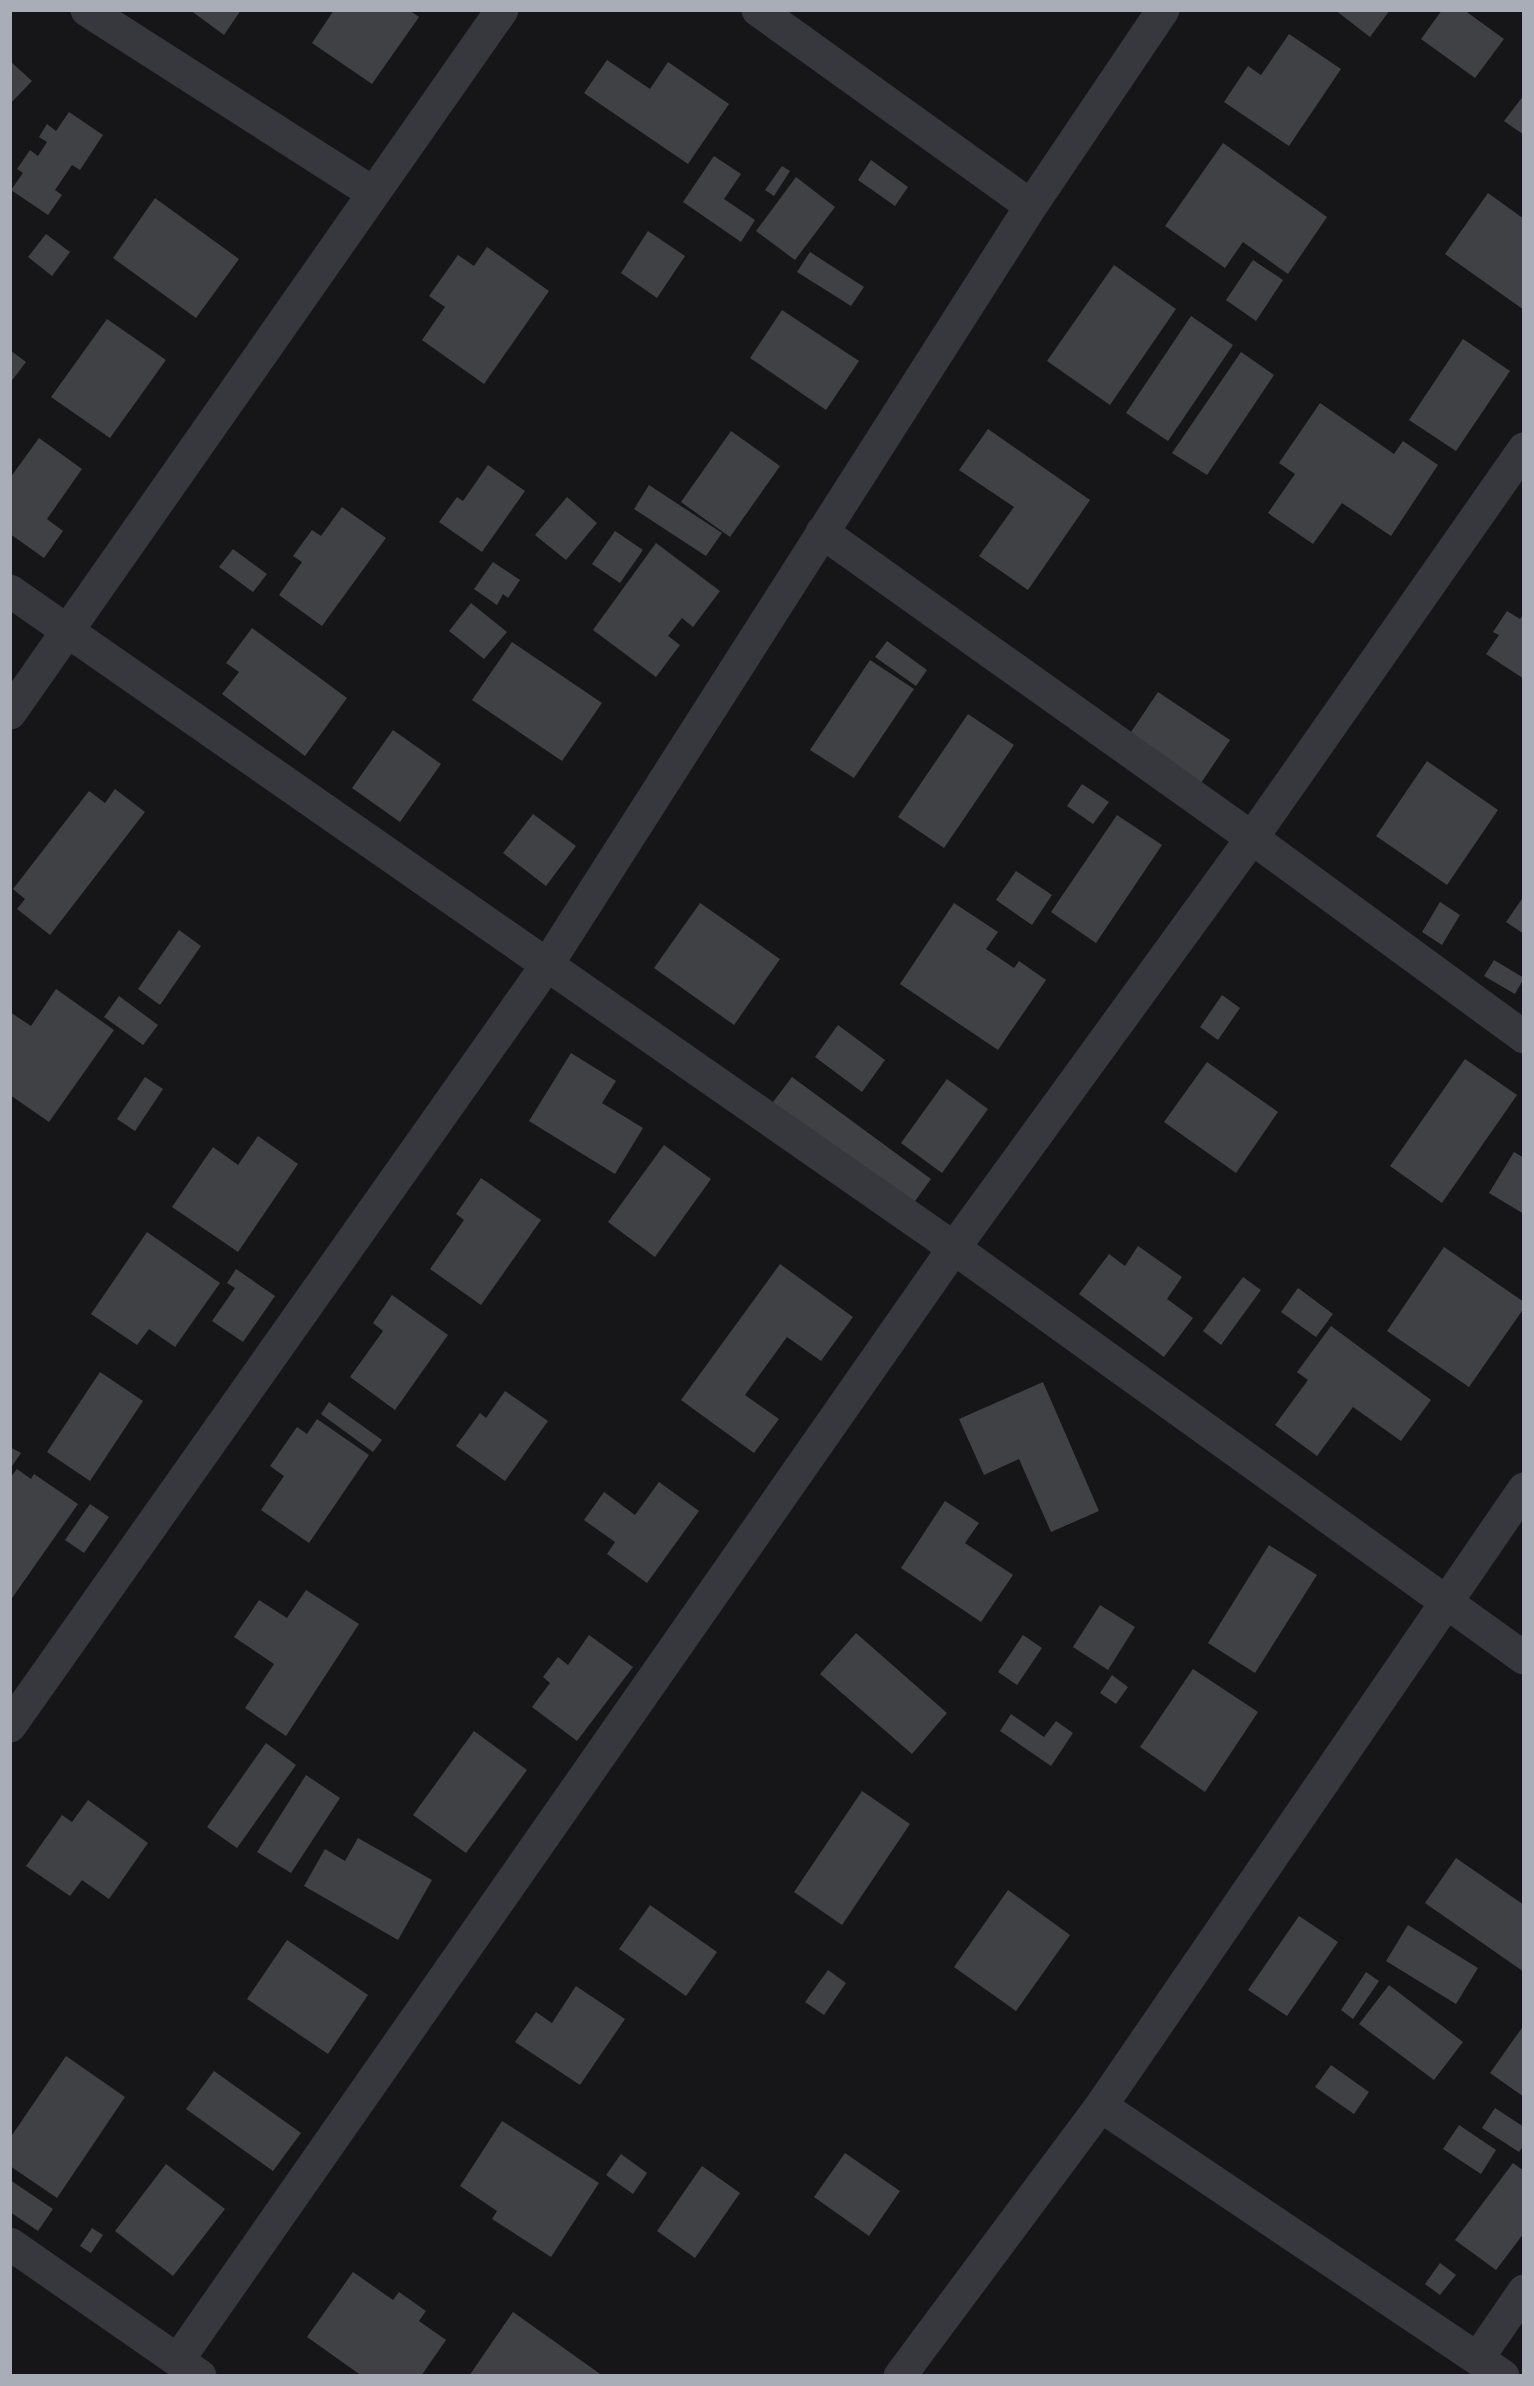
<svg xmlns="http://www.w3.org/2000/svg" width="1534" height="2386" viewBox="0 0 1534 2386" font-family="'Archivo Narrow',sans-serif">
	<rect width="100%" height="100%" fill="#161618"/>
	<path fill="#404145" d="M190 10H241L224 35Z
		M334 10H409L419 17 372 84 312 43Z
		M1335 10H1390L1370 37Z
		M1442 10H1464L1504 39 1475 78 1421 39Z
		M1289 34 1341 69 1289 146 1224 102 1248 66 1261 75Z
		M607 60 650 89 668 62 729 104 688 164 584 93Z
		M10 61 32 81 10 104Z
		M1524 95V135L1504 121Z
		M69 112 103 135 80 170 72 165 55 190 62 195 48 215 11 190 23 173 17 169 30 150 38 156 47 142 39 137 47 124 56 131Z
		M1223 143 1327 217 1288 274 1243 242 1225 268 1165 226Z
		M714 156 741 174 724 199 755 220 741 242 683 202Z
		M871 160 908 187 895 206 858 180Z
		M782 166 790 171 774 196 765 190Z
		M796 177 835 207 795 260 756 231Z
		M1488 193 1524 219V310L1445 254Z
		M155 198 239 259 196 318 113 258Z
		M648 231 685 256 657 298 621 273Z
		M46 234 70 252 52 276 28 257Z
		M487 247 549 291 484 384 422 340 445 307 429 296 458 255 474 266Z
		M810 252 864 287 851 306 797 272Z
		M1253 260 1283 280 1256 321 1226 300Z
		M1114 265 1176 309 1110 405 1047 361Z
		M782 310 859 361 826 410 750 358Z
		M1191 316 1233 345 1168 441 1126 413Z
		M107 319 166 360 110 438 51 397Z
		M1463 339 1510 371 1456 451 1409 420Z
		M10 350 26 362 10 383Z
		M1241 352 1274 375 1207 475 1172 453Z
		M1320 403 1394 454 1403 441 1438 465 1391 536 1342 503 1313 544 1268 513 1295 474 1279 463Z
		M988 429 1090 500 1028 590 979 556 1014 507 959 470Z
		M731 431 780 466 730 537 681 502Z
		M39 438 82 469 47 519 63 531 44 558 10 534V478Z
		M488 465 525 491 482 552 439 522 457 497 463 501Z
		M649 485 722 533 706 556 634 509Z
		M567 497 597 523 566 560 535 535Z
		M342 507 386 538 322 626 279 595 302 562 293 556 312 530 321 536Z
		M615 531 643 550 620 583 592 564Z
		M656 543 720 591 693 627 682 618 668 636 680 645 656 677 593 630Z
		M233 549 267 574 253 592 219 567Z
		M493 562 520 580 508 598 503 594 497 605 474 589Z
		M471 603 507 632 484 659 449 631Z
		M1507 611 1520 619 1524 613V679L1486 654 1499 635 1493 632Z
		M252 628 347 698 305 756 222 694 239 672 226 663Z
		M887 641 927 670 916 686 875 657Z
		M512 642 602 703 562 761 472 700Z
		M870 660 914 689 854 778 810 750Z
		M1158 692 1230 740 1201 783 1129 735Z
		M968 714 1014 745 944 848 898 817Z
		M393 730 441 764 400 822 352 788Z
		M1427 761 1498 810 1447 885 1376 836Z
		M1082 784 1109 802 1093 824 1067 806Z
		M115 789 145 812 50 935 17 909 25 899 13 889 89 791 105 803Z
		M533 814 576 846 546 886 503 853Z
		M1117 815 1162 845 1096 943 1051 912Z
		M1016 871 1052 895 1032 925 996 900Z
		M1524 896V934L1506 922Z
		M1440 902 1460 915 1442 945 1422 932Z
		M700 903 780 959 734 1025 654 968Z
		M954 903 998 932 986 949 1014 968 1019 961 1046 980 998 1050 900 984Z
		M179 930 201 946 160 1005 138 989Z
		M1494 960 1524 978 1515 994 1484 976Z
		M56 989 114 1030 49 1122 10 1095V1012L31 1026Z
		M1222 995 1240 1008 1218 1040 1200 1027Z
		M119 996 158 1025 143 1045 104 1017Z
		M838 1025 885 1060 862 1092 815 1057Z
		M571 1053 616 1081 602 1103 643 1128 615 1174 529 1121Z
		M1465 1059 1517 1095 1442 1203 1390 1166Z
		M1207 1062 1278 1112 1236 1173 1164 1122Z
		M145 1077 163 1089 135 1131 117 1119Z
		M792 1077 931 1179 910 1208 770 1106Z
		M947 1079 988 1109 942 1173 901 1143Z
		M258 1136 298 1164 238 1252 172 1207 213 1147 238 1165Z
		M664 1145 711 1179 655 1257 608 1222Z
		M1514 1152 1524 1158V1214L1489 1193Z
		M481 1178 541 1220 481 1305 430 1269 464 1220 456 1214Z
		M147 1232 220 1283 175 1347 149 1329 137 1345 91 1314Z
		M1138 1246 1182 1277 1167 1299 1193 1318 1164 1357 1079 1294 1109 1254 1125 1266Z
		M1444 1247 1524 1302V1308L1469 1387 1387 1331Z
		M780 1264 853 1317 821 1361 787 1337 745 1395 779 1419 754 1453 681 1400Z
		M236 1269 275 1296 243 1342 212 1321 235 1288 227 1283Z
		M1243 1277 1261 1290 1221 1345 1203 1331Z
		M1298 1288 1333 1314 1316 1337 1281 1312Z
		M392 1295 448 1335 395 1410 350 1377 383 1331 373 1323Z
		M1331 1326 1431 1400 1401 1441 1353 1407 1317 1456 1275 1425 1308 1380 1297 1372Z
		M100 1372 143 1401 90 1481 47 1452Z
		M1043 1382 1099 1511 1051 1532 1019 1459 984 1475 959 1419Z
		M505 1391 548 1421 505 1481 456 1446 480 1413 486 1418Z
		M329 1402 382 1440 373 1452 321 1414Z
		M317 1419 369 1455 309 1543 261 1510 284 1476 270 1466 297 1427 307 1434Z
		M10 1447 21 1453 10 1469Z
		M17 1469 31 1479 34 1474 78 1504 10 1601V1478Z
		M659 1482 699 1511 647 1583 607 1554 615 1542 584 1520 604 1492 635 1515Z
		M945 1501 979 1523 965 1543 1013 1575 981 1622 901 1568Z
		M90 1504 109 1517 84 1553 65 1540Z
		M1269 1545 1317 1575 1255 1673 1208 1643Z
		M306 1590 359 1624 286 1736 245 1708 274 1664 234 1637 259 1600 287 1618Z
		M1100 1605 1135 1627 1108 1670 1073 1647Z
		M856 1633 947 1713 912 1754 820 1674Z
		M589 1635 633 1667 577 1741 532 1707 550 1683 543 1677 558 1657 568 1665Z
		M1023 1635 1042 1648 1017 1685 998 1672Z
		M1193 1669 1258 1712 1205 1792 1140 1747Z
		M1112 1675 1128 1687 1116 1704 1100 1693Z
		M1011 1714 1044 1737 1056 1721 1073 1733 1051 1766 1000 1731Z
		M474 1731 527 1770 466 1853 413 1815Z
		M266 1743 296 1765 237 1848 207 1827Z
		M306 1775 340 1798 291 1873 257 1852Z
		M862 1791 910 1824 842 1925 794 1892Z
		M88 1800 148 1843 109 1899 82 1880 70 1896 26 1866 62 1815 72 1822Z
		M358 1838 432 1880 398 1940 304 1886 325 1849 345 1861Z
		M1456 1858 1524 1905V1972L1425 1903Z
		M1008 1890 1070 1935 1016 2011 954 1967Z
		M650 1905 717 1952 686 1996 619 1949Z
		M1299 1916 1338 1942 1287 2016 1248 1990Z
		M1408 1925 1478 1968 1456 2004 1386 1961Z
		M287 1940 368 1995 328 2054 247 1999Z
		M828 1970 846 1983 824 2015 805 2002Z
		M1366 1972 1379 1981 1353 2019 1341 2010Z
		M1389 1985 1463 2042 1434 2080 1359 2024Z
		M576 1986 625 2019 580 2085 515 2042 536 2012 552 2023Z
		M1524 2025V2097L1490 2073Z
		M66 2056 125 2097 57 2198 10 2166V2138Z
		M1331 2065 1369 2092 1354 2114 1315 2087Z
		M214 2071 301 2133 273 2171 186 2109Z
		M1495 2108 1524 2127V2145L1519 2152 1482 2128Z
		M502 2121 599 2183 551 2257 492 2219 497 2211 460 2186Z
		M1459 2125 1496 2150 1481 2174 1443 2149Z
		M845 2153 900 2191 869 2236 814 2197Z
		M621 2154 647 2173 633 2194 606 2175Z
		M1513 2163 1524 2171V2233L1496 2270 1455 2240Z
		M166 2164 225 2209 173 2276 115 2231Z
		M702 2166 740 2193 695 2258 657 2231Z
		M10 2180 53 2209 38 2231 10 2212Z
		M92 2228 103 2235 91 2253 80 2246Z
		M1440 2263 1456 2275 1440 2295 1425 2284Z
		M353 2272 393 2300 399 2292 426 2311 419 2321 446 2340 421 2376H362L307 2337Z
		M513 2312 603 2376H469Z"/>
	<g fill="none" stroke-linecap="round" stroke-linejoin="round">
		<path stroke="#37383d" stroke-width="33" d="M87 10 373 193
			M758 10 1031 206
			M822 532 1252 838 1524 1037
			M10 591 954 1248 1524 1658
			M10 713 502 10
			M10 1726 547 965 1031 206 1163 10
			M1101 2106 1503 2376
			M10 2244 200 2376
			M1478 2358 1524 2291
			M178 2360 954 1248 1252 838 1524 449
			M900 2376 1101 2106 1524 1489"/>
	</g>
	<rect width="1534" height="2386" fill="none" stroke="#a8adb8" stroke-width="24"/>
</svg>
